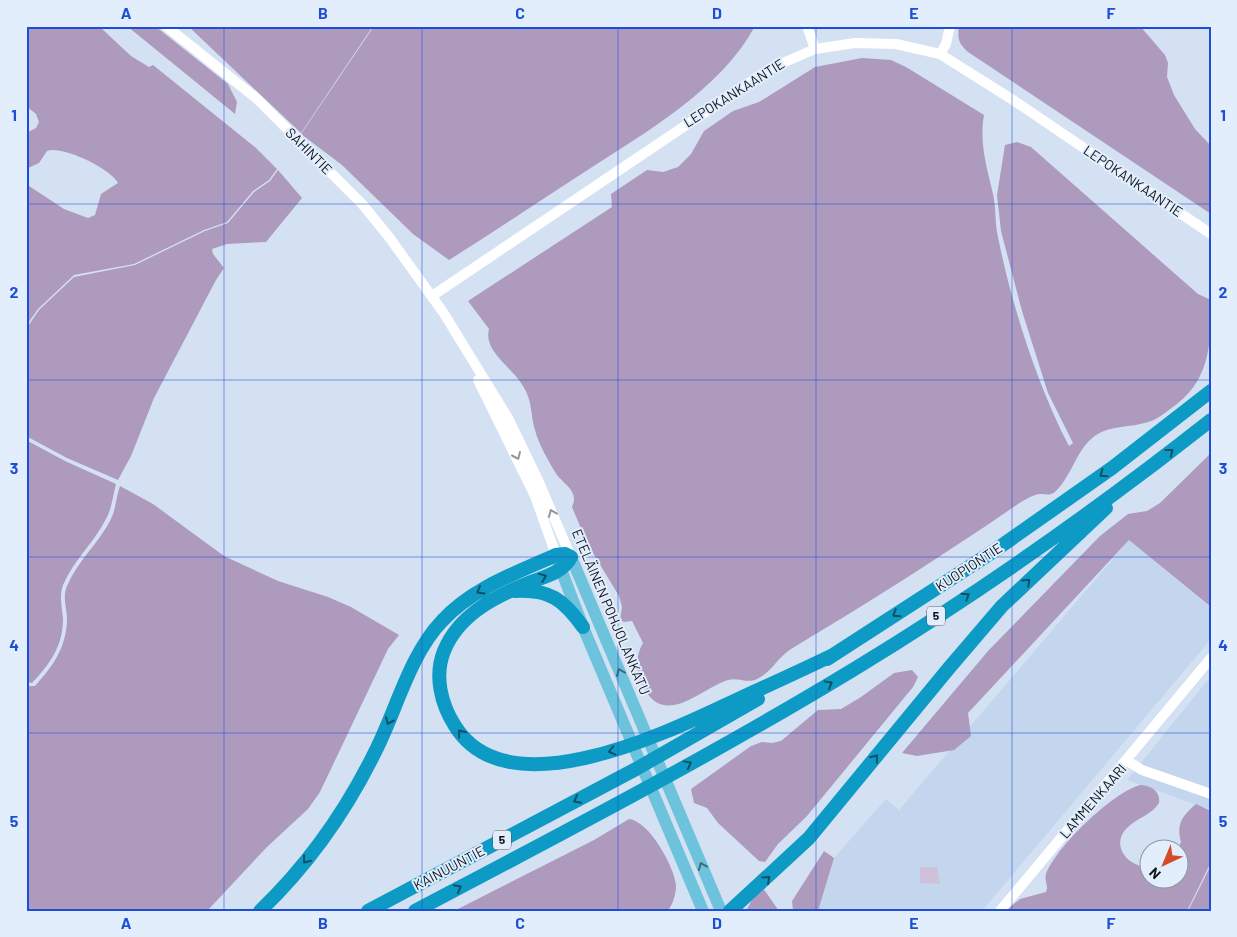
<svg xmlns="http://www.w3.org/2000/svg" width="1237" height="937" viewBox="0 0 1237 937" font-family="Barlow,sans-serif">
	<rect width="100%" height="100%" fill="#d3e1f3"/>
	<path fill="#c3d6ee" d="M1129 540 1211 608V639L982 911H818L834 858 886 799 899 810Z
		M1211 676V810L1127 780Z"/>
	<path fill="#cfc1da" d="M920 867H937L940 884 920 883Z"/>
	<path fill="#ae9abd" d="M26 26H99L131 56 149 67 153 65 256 148 277 169 269 180 253 191 227 222 204 230 134 264 74 275 38 309 26 326V184L64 209 88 218 95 215 101 194 118 183C111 169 62 145 47 151L39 163 26 169V133L36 128 39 122 36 114 26 106Z
		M127 26H155L228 84 237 102 235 114Z
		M188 26H373L301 133Z
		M374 26H755C722 89 643 134 586 171 540 201 495 231 449 260L413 234 342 165 301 134Z
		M959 26H1140L1165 55 1168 63 1167 77 1174 95 1195 129 1211 146V214L968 52C959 44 957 39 959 26Z
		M862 58 891 60 906 67 984 115C979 143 987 168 993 194 996 207 995 220 997 232 1010 300 1037 385 1069 446L1073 443 1048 393 1022 311 1001 231 997 195 1005 145 1017 142 1031 147 1198 294 1211 300C1211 341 1211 377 1177 404 1167 411 1159 419 1148 422 1130 428 1112 425 1096 435 1076 449 1073 474 1056 491 1049 498 1043 492 1035 495 1029 497 1023 501 1018 504 944 555 868 603 791 649 778 657 771 673 757 679 748 684 738 677 728 680 700 689 664 729 643 686 636 672 635 657 643 643L632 621 624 622 620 620 622 607 619 596 587 543 572 507C580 490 562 484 555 472 548 460 538 443 535 430 530 412 533 400 521 383 511 367 483 350 489 329L468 301 612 207 611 194 647 170 663 172 678 167 691 154 704 131 733 111 759 102 815 67Z
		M278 170 302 198 266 242 227 244 212 249 213 254 224 268 216 280 154 398 131 456 118 480 67 458 26 436V329L39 310 74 277 135 265 205 231 228 223 254 192 270 181Z
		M26 440 65 461 116 484C113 495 112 507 107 517 95 542 74 559 63 585 59 597 62 606 63 619 63 646 50 664 32 683L26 682Z
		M1211 453V607L1129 540 968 713 971 736 954 750 917 756 902 753 988 651 1100 536 1128 514 1147 511 1160 503Z
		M120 486 153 504 224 556 278 581 328 597 351 607 399 635 388 649 320 792 308 809 267 847 207 911H26V686H35C53 666 66 648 67 620 67 607 62 598 67 586 78 560 99 543 111 519 116 509 116 497 120 486Z
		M912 670 918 677 913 687 807 816 778 844 765 862 759 861 718 823 707 808 694 803 691 789 751 746 762 742 772 743 781 741 818 710 841 709 861 697 894 673Z
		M1140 785C1150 785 1161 791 1159 803 1152 815 1136 818 1126 829 1110 846 1130 869 1149 866L1150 880H1180L1178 849 1181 842C1176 824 1182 816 1196 804L1211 811V862L1187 911H1005L1020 899 1046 892C1049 886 1044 881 1046 874 1056 847 1112 793 1140 785Z
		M629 819C649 821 674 866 676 885 676 895 673 903 668 911H454L594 840Z
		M824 851 834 858 818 911H793L792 901Z
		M1211 865V911H1188Z
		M763 888 779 911H746L753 898Z"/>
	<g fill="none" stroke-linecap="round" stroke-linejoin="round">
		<path stroke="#fff" stroke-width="10" d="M166 26 256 98 363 205 389 237 443 312 508 418 538 480 571 557
			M807 26 815 49
			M940 54 946 44 950 26
			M432 296 771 68 815 49 855 43 896 44 940 54 1013 100 1211 234
			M478 380 535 496 556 555
			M1126 760 1211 658
			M1000 911 1126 760 1142 770 1211 794"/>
		<path stroke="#6ec3dc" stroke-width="12" d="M571 557 721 911
			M557 559 583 627 703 911"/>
		<path stroke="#0d9bc5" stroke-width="14" d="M515 591C550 589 564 600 583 627
			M827 659 994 551 1112 468 1211 391
			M260 911C308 865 346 811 375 752 396 711 410 654 442 621 472 588 516 573 556 555L565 554 571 557C562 573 546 576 531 582 496 596 459 614 444 651 434 676 441 704 455 726 508 811 668 732 734 701 767 686 800 671 833 655
			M368 911 636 769 758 699
			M415 911C563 833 713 755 856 668 979 593 1098 509 1211 420
			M730 911 809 838 949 668 1002 606 1106 508"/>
	</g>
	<defs><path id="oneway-chevron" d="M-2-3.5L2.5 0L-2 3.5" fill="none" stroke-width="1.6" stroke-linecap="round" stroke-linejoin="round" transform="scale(1.25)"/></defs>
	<g stroke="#0e5167">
		<use href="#oneway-chevron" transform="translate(1170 452) rotate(-38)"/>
		<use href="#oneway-chevron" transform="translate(1103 474) rotate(145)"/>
		<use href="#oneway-chevron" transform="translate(543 577) rotate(-22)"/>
		<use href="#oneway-chevron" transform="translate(1027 582) rotate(-44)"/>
		<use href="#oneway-chevron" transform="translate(480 591) rotate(150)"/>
		<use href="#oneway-chevron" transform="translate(966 596) rotate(-33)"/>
		<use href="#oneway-chevron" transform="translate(896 614) rotate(147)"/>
		<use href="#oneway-chevron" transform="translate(829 684) rotate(-30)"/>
		<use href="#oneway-chevron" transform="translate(389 721) rotate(114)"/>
		<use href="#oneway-chevron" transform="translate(461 733) rotate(-128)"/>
		<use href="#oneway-chevron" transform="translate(612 751) rotate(166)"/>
		<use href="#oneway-chevron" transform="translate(875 758) rotate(-51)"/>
		<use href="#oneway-chevron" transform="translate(688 764) rotate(-29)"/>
		<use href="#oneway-chevron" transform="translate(577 800) rotate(152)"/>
		<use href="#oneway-chevron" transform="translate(306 860) rotate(128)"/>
		<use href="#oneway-chevron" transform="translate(767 879) rotate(-42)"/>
		<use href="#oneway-chevron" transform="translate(458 888) rotate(-28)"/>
	</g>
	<g stroke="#939598">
		<use href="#oneway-chevron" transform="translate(517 456) rotate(66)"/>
		<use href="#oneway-chevron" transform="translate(552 513) rotate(-113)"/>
	</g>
	<g stroke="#3e6c7b">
		<use href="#oneway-chevron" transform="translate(620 672) rotate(-113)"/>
		<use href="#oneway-chevron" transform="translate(702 866) rotate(-112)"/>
	</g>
	<path fill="none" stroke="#1d4ed8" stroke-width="1" stroke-opacity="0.55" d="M224 26V911M422 26V911M618 26V911M816 26V911M1012 26V911M26 204H1211M26 380H1211M26 557H1211M26 733H1211"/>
	<g text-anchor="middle" stroke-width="4" stroke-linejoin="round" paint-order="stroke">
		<g fill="#e3eefd" stroke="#4f555e" stroke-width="1">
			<rect x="927" y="606.5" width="18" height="19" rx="4"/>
			<rect x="493" y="830.5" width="18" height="19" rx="4"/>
		</g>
		<g font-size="12" font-weight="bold" fill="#0f141a">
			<text x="936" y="620">5</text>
			<text x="502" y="844">5</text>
		</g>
		<g font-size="14" fill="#0f141a" stroke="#e3eefd">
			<text transform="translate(734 93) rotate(-32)" y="5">LEPOKANKAANTIE</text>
			<text transform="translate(309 151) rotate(45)" y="5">SAHINTIE</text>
			<text transform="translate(1133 181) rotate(34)" y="5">LEPOKANKAANTIE</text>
			<text transform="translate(969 567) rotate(-33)" y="5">KUOPIONTIE</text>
			<text transform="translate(611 612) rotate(67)" y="5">ETELÄINEN POHJOLANKATU</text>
			<text transform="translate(1093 801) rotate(-49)" y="5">LAMMENKAARI</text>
			<text transform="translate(449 868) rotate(-28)" y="5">KAINUUNTIE</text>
		</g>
	</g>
	<rect width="1237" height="937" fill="none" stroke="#e3eefd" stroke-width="55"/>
	<g transform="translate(1164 864) rotate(224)"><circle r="24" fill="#e3eefd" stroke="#8e97a2"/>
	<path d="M0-4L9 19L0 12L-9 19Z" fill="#d54b2a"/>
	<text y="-8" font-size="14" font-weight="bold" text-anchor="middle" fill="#0f141a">N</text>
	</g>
	<rect x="28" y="28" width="1182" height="882" fill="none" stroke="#1d4ed8" stroke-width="2"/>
	<g font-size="16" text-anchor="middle" font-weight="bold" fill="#1d4ed8">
		<text x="126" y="19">A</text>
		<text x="323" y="19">B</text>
		<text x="520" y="19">C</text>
		<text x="717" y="19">D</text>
		<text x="914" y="19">E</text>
		<text x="1111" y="19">F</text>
		<text x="14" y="121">1</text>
		<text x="1223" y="121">1</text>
		<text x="14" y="298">2</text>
		<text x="1223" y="298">2</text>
		<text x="14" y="474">3</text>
		<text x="1223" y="474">3</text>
		<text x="14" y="651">4</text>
		<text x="1223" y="651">4</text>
		<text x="14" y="827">5</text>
		<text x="1223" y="827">5</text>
		<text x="126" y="929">A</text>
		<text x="323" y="929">B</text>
		<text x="520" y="929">C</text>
		<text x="717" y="929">D</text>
		<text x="914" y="929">E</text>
		<text x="1111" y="929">F</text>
	</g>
</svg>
